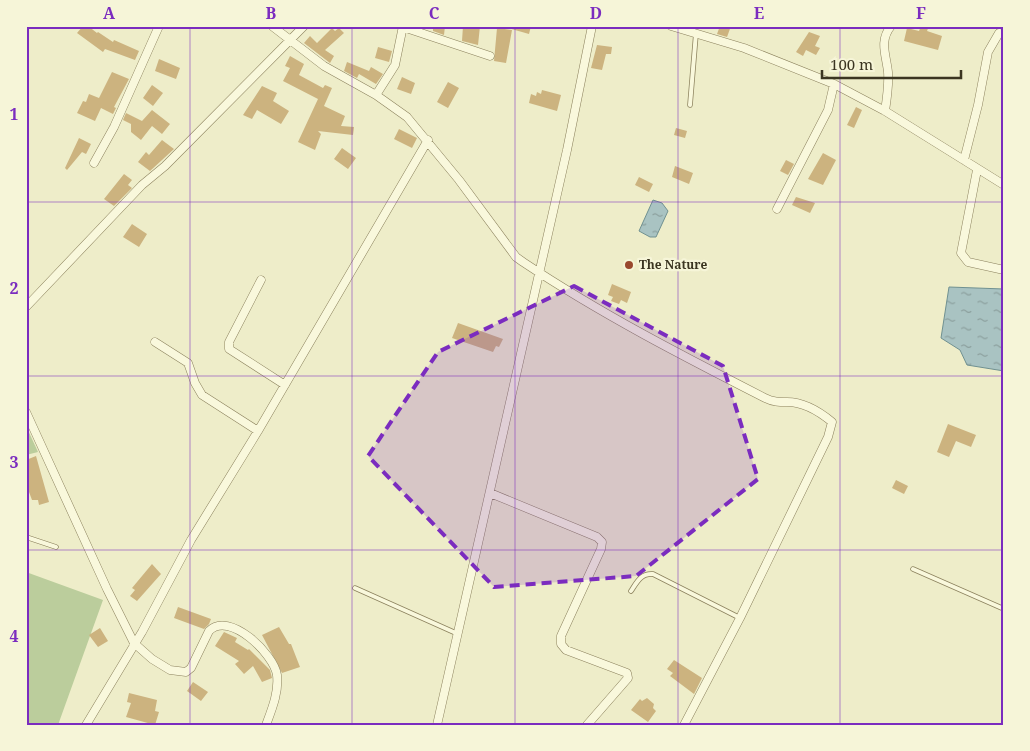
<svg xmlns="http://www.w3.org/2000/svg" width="1030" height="751" viewBox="0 0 1030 751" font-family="'Noto Serif',serif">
	<defs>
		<pattern id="water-ripples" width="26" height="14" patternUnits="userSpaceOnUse" patternTransform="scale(1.25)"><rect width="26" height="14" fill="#a9c3c2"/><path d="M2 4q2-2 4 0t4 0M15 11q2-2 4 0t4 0" fill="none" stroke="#8b9f9d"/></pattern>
	</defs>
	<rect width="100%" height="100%" fill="#eeedc9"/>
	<path fill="#bbcd9c" d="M26 426 38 452 26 455Z
		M26 572 103 600 58 725H26Z"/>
	<path fill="url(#water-ripples)" stroke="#709191" d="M653 200 662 203 668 211 656 237H650L639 231Z
		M949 287 1004 289V371L967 365 960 350 941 338Z"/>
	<path fill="#ccb37f" d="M83 26H88L97 33 98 32 113 42 114 40 139 51 135 60 105 49 103 52 77 33Z
		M433 26H445L444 35 433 31Z
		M463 26H480L478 45 462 41Z
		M508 26H531L529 34 508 28Z
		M720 26H731L727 37 717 34Z
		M921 26H929L927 31 942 36 938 50 904 41 907 28 919 31Z
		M332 28 335 31 339 28 344 33 325 50 334 56 330 63 304 43 310 36 317 43Z
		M497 28 512 30 506 63 494 61Z
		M809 32 820 36 815 46 820 48 816 55 806 50 803 56 796 52Z
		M597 45 612 47 611 54H606L602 70 591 68Z
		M378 47 392 51 389 62 375 58Z
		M290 56 304 64 299 75 323 88 325 85 332 88 324 106 345 116 341 126 354 127 353 135 318 131 321 134 315 150 298 142 318 99 283 81 290 68 285 66Z
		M159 59 180 68 176 79 155 71Z
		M347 62 369 71 371 67 383 74 376 84 359 74 357 78 344 71Z
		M112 72 129 79 114 107 116 108 113 114 101 108 95 121 77 113 83 101 86 102 89 94 99 98Z
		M402 77 415 83 411 94 397 89Z
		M448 82 459 88 448 108 437 102Z
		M152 85 163 93 153 106 143 98Z
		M262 86 277 93 273 101 289 111 281 124 257 110 252 119 243 115Z
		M542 90 561 95 557 111 529 103 531 94 536 96 537 92 541 94Z
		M856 107 862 110 854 128 847 125Z
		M152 110 170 124 162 134 152 126 141 140 131 132V124L123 120 126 113 142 121Z
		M676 128 687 131 685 138 674 135Z
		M399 129 417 138 412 148 394 139Z
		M79 138 91 144 86 154 82 152 67 170 65 168Z
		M162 140 174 149 150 171 138 162 146 152 149 155Z
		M342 148 356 158 348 169 334 159Z
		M823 153 836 160 823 185 808 179Z
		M786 160 794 164 788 175 780 171Z
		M675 166 693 173 689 184 672 177Z
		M124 174 132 180 128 185 132 188 114 206 104 199Z
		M639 177 653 184 649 192 635 185Z
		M796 197 815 203 810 213 792 205Z
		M132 224 147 234 139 247 123 237Z
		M612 284 631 292 627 303 621 300 619 304 611 301 613 297 608 295Z
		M458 323 503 339 499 347 496 346 493 352 452 338Z
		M948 424 976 435 971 447 956 441 949 457 937 452Z
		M36 456 49 502 39 505 38 500H32L26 484V460Z
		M896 480 908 486 904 494 892 488Z
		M152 564 161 574 137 601 130 596 135 590 132 588Z
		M178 607 211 619 209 624 204 629 174 618Z
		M279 627 289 644H291L300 667 282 673 262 635Z
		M100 628 108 641 98 647 89 635Z
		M224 632 237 638 235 642 248 650 249 649 270 670 272 678 262 682 253 666 244 674 235 664 239 661 215 646Z
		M674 660 702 678 694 694 670 676 673 673 667 669Z
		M193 682 208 692 201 701 187 691Z
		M129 693 157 700 155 711 159 712 155 725 126 717 131 703 127 702Z
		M647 698 654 704 653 708 656 711 648 722 631 710 640 699 642 701Z"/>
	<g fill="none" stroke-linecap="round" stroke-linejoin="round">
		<g stroke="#8b815d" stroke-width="5.5">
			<path id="service" d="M690 105 696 33
				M26 537 56 547
				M913 569 1004 609
				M355 588 458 634
				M631 591C637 582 641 573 653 574L740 618"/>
		</g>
		<g stroke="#8b815d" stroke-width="9">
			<path id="minor" d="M272 26 324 66 376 95 407 117 459 180 516 257 523 262C601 314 683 356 765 398 773 402 779 402 787 402 804 402 820 412 832 422L828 437 740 618 684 725
				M671 26 744 48 834 84 885 111 1004 185
				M403 27 490 56
				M376 95 395 65 403 26
				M885 111C887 98 889 85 888 72 886 54 879 41 891 26
				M964 160 978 105 988 52 999 33 1004 34
				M94 163 114 127 159 26
				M977 170 961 253 968 262 1004 270
				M777 209 828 110 834 84
				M261 280 229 342V349L285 385
				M26 307 142 185 165 166 304 26
				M155 342 188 363 195 383 202 395 258 431
				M26 412 107 589 134 643 152 659 170 670 186 672 191 668 209 631C229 610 274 654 277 675 279 692 272 709 266 725
				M490 493 597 537 602 542 601 549 561 636V644L566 650 627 673 628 678 587 725
				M86 725 142 632 191 540 258 431 428 140
				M437 725 567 150 592 26"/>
		</g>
		<use href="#service" stroke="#f9f8dc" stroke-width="4"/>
		<use href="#minor" stroke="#f9f8dc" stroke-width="8"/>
	</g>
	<path fill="#7b2cbf" fill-opacity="0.2" stroke="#7b2cbf" stroke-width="4" stroke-dasharray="10 6" stroke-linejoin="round" d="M574 286 723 366 758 479 636 576 494 587 368 456 438 352Z"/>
	<path fill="none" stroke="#7b2cbf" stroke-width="1" stroke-opacity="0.55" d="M190 26V725M352 26V725M515 26V725M678 26V725M840 26V725M26 202H1004M26 376H1004M26 550H1004"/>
	<circle fill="#99482e" stroke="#f6f5d8" stroke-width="2" cx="629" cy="265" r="5"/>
	<g text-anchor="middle" stroke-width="4.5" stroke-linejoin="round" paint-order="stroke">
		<g font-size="12" font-weight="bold" fill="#3b3521" stroke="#f6f5d8" text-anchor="start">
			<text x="639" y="269">The Nature</text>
		</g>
	</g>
	<rect width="1030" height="751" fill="none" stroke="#f6f5d8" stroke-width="55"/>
	<path d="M822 70v8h139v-8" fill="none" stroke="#3b3521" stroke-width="2.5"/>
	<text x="830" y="70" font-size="15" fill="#3b3521" stroke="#f6f5d8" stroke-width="4" paint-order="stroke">100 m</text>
	<rect x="28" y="28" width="974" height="696" fill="none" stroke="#7b2cbf" stroke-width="2"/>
	<g font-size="16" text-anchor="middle" font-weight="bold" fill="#7b2cbf">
		<text x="109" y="19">A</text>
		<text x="271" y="19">B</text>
		<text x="434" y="19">C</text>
		<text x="596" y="19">D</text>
		<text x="759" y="19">E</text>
		<text x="921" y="19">F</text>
		<text x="14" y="120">1</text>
		<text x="14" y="294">2</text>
		<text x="14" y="468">3</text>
		<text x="14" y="642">4</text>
	</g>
</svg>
